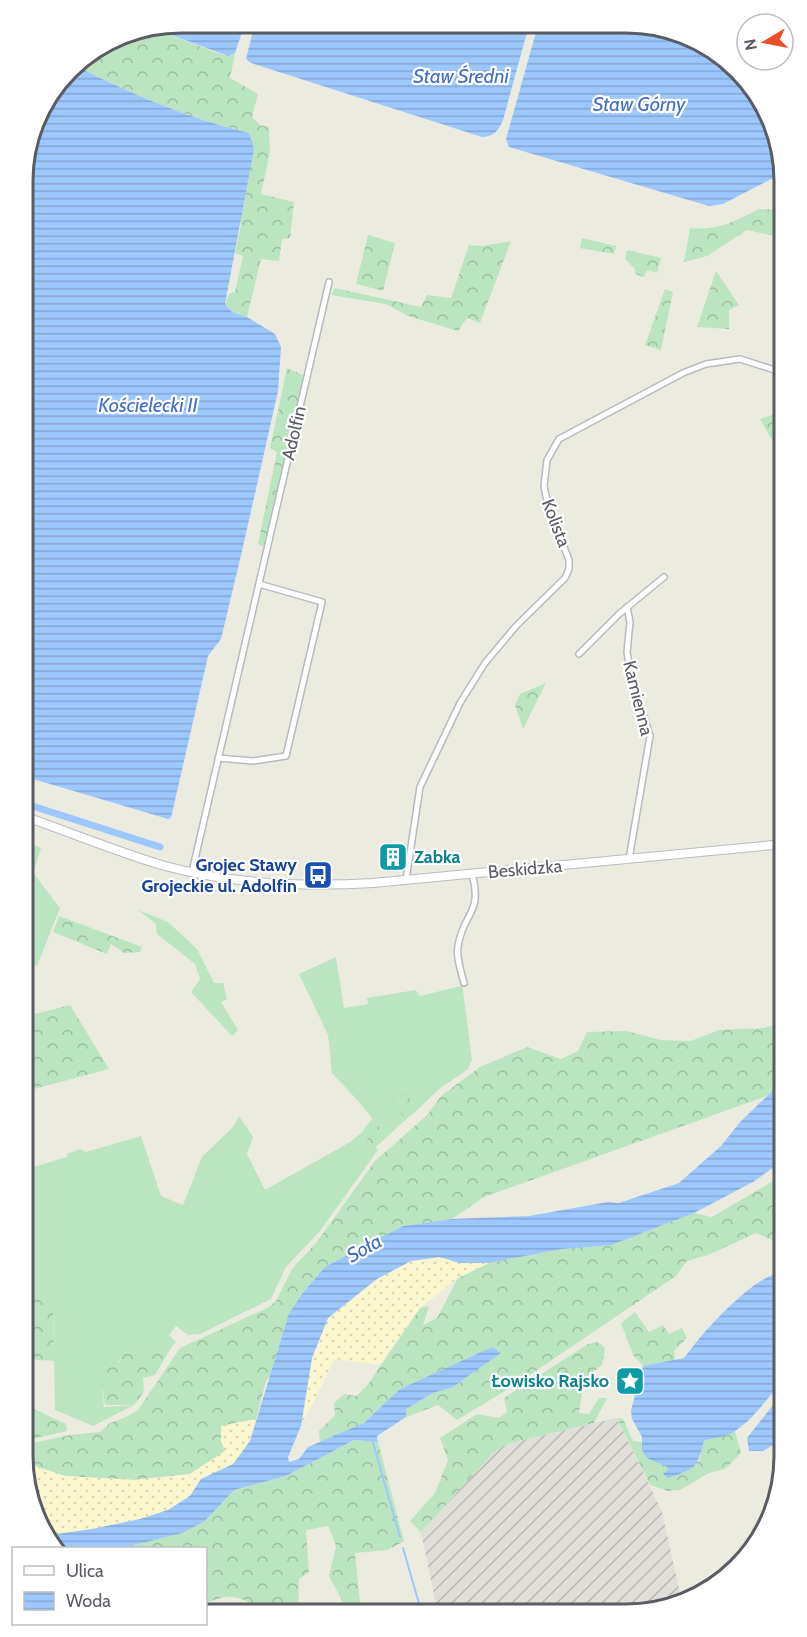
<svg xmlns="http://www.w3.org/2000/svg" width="807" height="1637" viewBox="0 0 807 1637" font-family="Cabin,sans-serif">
	<defs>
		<pattern id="industrial-furrows" width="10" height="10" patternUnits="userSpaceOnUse" patternTransform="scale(1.5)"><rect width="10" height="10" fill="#e0ded8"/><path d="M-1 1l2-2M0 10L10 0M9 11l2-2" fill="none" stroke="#b9b7b3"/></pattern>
		<pattern id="forest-crowns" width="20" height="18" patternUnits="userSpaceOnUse" patternTransform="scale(1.5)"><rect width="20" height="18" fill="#bbe5c1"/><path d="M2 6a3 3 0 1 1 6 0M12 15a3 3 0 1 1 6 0" fill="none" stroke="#9bbda0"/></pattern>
		<pattern id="sand-dots" width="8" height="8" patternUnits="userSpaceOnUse" patternTransform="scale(1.5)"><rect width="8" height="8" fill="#faf6cd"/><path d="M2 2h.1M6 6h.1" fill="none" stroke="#d9d5b3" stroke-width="1.8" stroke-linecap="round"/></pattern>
		<pattern id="water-rules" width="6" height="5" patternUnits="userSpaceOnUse" patternTransform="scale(1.5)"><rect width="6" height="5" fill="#9dc8ff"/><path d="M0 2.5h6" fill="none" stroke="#83a6d2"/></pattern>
	</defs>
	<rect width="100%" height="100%" fill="#ecebe0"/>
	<path fill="url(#industrial-furrows)" d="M617 1418 662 1512 682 1602 676 1606 626 1614H438L421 1532 494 1452 507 1444Z"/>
	<path fill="#bbe5c1" d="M23 841 41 848 35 867 31 870 60 908 37 966 23 959Z
		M138 910 168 922 197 949 214 983H223L227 999 221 1002 238 1030 232 1036 191 992 200 979 195 964 157 934 156 924Z
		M336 957 344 1008 368 1004 367 998 416 990 419 996 462 986 463 990 472 1060 468 1069 438 1090 414 1113 407 1088 397 1090 403 1122 387 1137 359 1102 332 1073 328 1035 299 974Z
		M239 1116 253 1137 247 1154 265 1190 350 1142 362 1132 378 1150 320 1231 286 1267 271 1299 200 1334 188 1335 176 1326 169 1335 176 1342 171 1348 124 1353 102 1386 104 1407 134 1405 93 1426 55 1410 53 1297 23 1291V1170L67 1157V1154L80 1149 86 1152 141 1136 161 1196 183 1205 202 1157 234 1126Z"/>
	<path fill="url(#forest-crowns)" d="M153 28 217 53 228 56 235 53 230 78 258 94 252 117 260 125 269 127 270 152 261 194 294 202 290 238 282 239 279 261 261 259 247 317 232 312 225 304 229 294 235 292 243 256 235 253 241 225 240 218 249 133C187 118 131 94 74 65L121 34Z
		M759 209 784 210V228L770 235 747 230 707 256 684 262 690 228C718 231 735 221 759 209Z
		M368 235 395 243 383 291 356 284Z
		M582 238 616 246 614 254 580 248Z
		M511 241 480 323 467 318 458 331 408 316 386 304 331 295 335 288 421 307 427 295 451 298 469 245 482 246Z
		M627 250 661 258 657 273 647 270 644 277 635 274V269L625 259Z
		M716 271 739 305 729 310V329L697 327Z
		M665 289 673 292 661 350 645 345Z
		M287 368 305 376 265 547 258 544 277 452 270 448Z
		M783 411 784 454 781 456 760 419Z
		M546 683 523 729 515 705 520 694Z
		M59 916 142 947 140 952 124 953 111 944 107 954 53 932Z
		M70 1005 109 1069 23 1092V1017Z
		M784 1022V1080L767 1096 484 1197 452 1219 403 1226 266 1381 256 1419 221 1426V1441L226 1451 190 1474 134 1480 65 1476 23 1462V1445L70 1435 100 1432 110 1423 126 1417 138 1410 180 1348 269 1307 276 1301 292 1269 316 1243 375 1161 427 1115 441 1096 480 1067 527 1047 561 1059 578 1051 587 1032 627 1031 661 1040 691 1041 719 1030 764 1028Z
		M407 1088 414 1113 403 1122 397 1090Z
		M372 1118 387 1137 375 1148 362 1132Z
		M784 1160V1245L756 1233 708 1255 687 1261 676 1276 515 1385 457 1420 438 1405 406 1417V1409L433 1393 453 1387 501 1353 492 1347 401 1389 364 1423 320 1444 319 1431 335 1415 334 1403 344 1394 356 1396 366 1387 420 1308 429 1306 423 1325 437 1318 458 1278 489 1263 562 1249 611 1244 694 1213 712 1217 783 1175 779 1164Z
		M23 1291 53 1297 54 1361 23 1359Z
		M635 1312 649 1332 663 1325 669 1334 682 1328 687 1338 674 1351 675 1361 643 1366 633 1355 621 1323Z
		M598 1342 605 1348 602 1365 584 1379 579 1413 589 1414 599 1398H607L594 1423 507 1444 494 1452 421 1532 410 1521 435 1493 448 1460 440 1438 477 1414 499 1418 507 1412 504 1398 588 1344Z
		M171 1348 155 1375 143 1378 144 1392 134 1405H105L102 1386 105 1370 119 1362 124 1353Z
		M32 1408 66 1424 67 1431 23 1441V1410Z
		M617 1418 623 1419 633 1441 642 1442V1450L647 1457 667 1467 668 1470 699 1461 704 1441 735 1431 741 1453 725 1469 709 1473 680 1490 668 1491 650 1485Z
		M354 1440 378 1442 404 1541 388 1550 355 1553 360 1604H344L329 1576 336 1546 328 1526 306 1530 309 1572 299 1579 298 1614 263 1613 262 1609C237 1596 232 1593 206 1603V1548H122L205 1521 234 1490 286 1476Z"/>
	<path fill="url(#sand-dots)" d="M440 1257 459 1263H489L458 1278 420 1308 380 1365 335 1359 301 1426 312 1358 328 1318 377 1279 411 1261Z
		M256 1419C251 1437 243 1461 226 1470 218 1474 207 1473 200 1480 196 1484 195 1491 191 1496 169 1519 81 1534 50 1535L31 1506 23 1462 65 1476 134 1480 190 1474 225 1451 221 1441V1426Z"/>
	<path fill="url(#water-rules)" d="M181 23H245L235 53 228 56 153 28Z
		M255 23 529 25 503 120C498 131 495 136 482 137L251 63 246 59Z
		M538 25H656L730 62 776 131 783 173 723 204 709 206 509 147 506 139Z
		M74 65C131 94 187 118 249 133L254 149 225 304 232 312 247 317 275 334 281 347 278 391 242 551 221 639 208 656 171 818 168 819 23 776 24 161 39 111Z
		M784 1080V1160L753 1182 694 1213 611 1245 562 1249 489 1263H459L440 1257 411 1261 377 1279 328 1318 312 1358 301 1426 288 1457 289 1462 299 1459 308 1447 364 1423 400 1389 492 1347 501 1353 453 1387 433 1393 406 1409V1417L377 1436 378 1442 354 1440 286 1476 234 1490 205 1521 182 1533 122 1548H59L50 1535 92 1529 140 1519 168 1510 190 1496 201 1479 233 1464 250 1441 289 1314 302 1294 325 1267 403 1226 452 1219 529 1216 608 1202 619 1203 679 1183 721 1146 740 1122Z
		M784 1268V1381C766 1398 756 1417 735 1431 726 1438 714 1437 704 1441 697 1469 694 1469 668 1478L663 1474 668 1470 667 1467 647 1458 642 1450V1437L632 1419 631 1410 643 1366 684 1358C704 1331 729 1304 756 1284 765 1278 775 1274 784 1268Z
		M784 1396V1439L763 1451H749L747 1438 773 1405Z"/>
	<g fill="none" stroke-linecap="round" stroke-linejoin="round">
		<path stroke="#9dc8ff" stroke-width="2" d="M372 1439 400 1537
			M403 1548 422 1614"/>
		<path stroke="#9dc8ff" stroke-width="7" d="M23 803 160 847"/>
		<g stroke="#b8bac0" stroke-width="8">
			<path id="street" d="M627 607 630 622 627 652 630 672 650 736 629 859
				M579 654 619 614 664 577
				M218 758 253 761 286 756 322 602 259 584
				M192 872 329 282
				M406 880 420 787 460 703 485 663 517 625 565 578 569 569V560L548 506 544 486 547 460 559 439 683 373 706 364 740 359 784 373
				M464 983C461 971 456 958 458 946 463 913 483 914 472 874"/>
		</g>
		<g stroke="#b9bbc2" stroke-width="10">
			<path id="secondary" d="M23 816C70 832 117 852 165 866 231 884 305 887 373 883L784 844"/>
		</g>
		<use href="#street" stroke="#fff" stroke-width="5"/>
		<use href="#secondary" stroke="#fff" stroke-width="8"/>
	</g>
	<defs>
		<g id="building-square" transform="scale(1.5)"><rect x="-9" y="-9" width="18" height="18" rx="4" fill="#0f9aa8" stroke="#fff"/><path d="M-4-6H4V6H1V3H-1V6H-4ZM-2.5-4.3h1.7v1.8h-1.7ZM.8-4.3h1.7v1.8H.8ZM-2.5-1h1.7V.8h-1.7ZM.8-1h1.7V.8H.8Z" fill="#fff"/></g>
		<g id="bus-square" transform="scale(1.5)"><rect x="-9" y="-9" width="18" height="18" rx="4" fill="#1a4fb4" stroke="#fff"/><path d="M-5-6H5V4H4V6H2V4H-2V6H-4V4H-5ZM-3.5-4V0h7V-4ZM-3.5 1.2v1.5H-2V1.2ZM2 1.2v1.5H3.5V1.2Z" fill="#fff"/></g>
		<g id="sight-square" transform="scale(1.5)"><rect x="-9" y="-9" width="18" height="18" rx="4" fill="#0f9aa8" stroke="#fff"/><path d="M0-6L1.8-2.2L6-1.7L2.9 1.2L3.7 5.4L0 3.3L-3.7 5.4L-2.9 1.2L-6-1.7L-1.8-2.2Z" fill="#fff"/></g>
	</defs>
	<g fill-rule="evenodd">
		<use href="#building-square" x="393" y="857"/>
		<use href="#bus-square" x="318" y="875"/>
		<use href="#sight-square" x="630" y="1381"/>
	</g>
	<g text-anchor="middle" stroke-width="4.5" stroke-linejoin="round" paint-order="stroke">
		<g font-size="18" fill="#595c62" stroke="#fff">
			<text transform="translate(294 433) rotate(-77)" y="6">Adolfin</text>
			<text transform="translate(556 523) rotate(69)" y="6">Kolista</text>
			<text transform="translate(638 698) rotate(76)" y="6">Kamienna</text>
			<text transform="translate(525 869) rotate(-5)" y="6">Beskidzka</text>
		</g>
		<g font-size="18" font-weight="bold" fill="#0d838f" stroke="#fff" text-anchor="start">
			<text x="414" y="863">Zabka</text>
			<text x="609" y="1387" text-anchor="end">Łowisko Rajsko</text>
		</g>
		<g font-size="18" font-weight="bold" fill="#164399" stroke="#fff" text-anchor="end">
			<text x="297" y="871">Grojec Stawy<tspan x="297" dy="21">Grojeckie ul. Adolfin</tspan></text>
		</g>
		<g font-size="20" font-style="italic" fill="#3f6ec4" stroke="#fff">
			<text x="461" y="83">Staw Średni</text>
			<text x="639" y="111">Staw Górny</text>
			<text x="148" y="412">Kościelecki II</text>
			<text transform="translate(364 1248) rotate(-29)" y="7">Soła</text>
		</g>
	</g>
	<path d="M0 0H807V1637H0ZM181 33H626A148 148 0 0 1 774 181V1456A148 148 0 0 1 626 1604H181A148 148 0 0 1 33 1456V181A148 148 0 0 1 181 33Z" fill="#fff" fill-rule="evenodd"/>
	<path fill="none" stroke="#595c62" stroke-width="3" d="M181 33H626A148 148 0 0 1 774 181V1456A148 148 0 0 1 626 1604H181A148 148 0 0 1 33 1456V181A148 148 0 0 1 181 33Z"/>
	<rect x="12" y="1547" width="195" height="78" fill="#ffffff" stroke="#bdbec0" stroke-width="1.5"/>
	<rect x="24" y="1566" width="30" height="9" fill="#ffffff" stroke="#bdbec0" stroke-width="1.5"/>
	<text x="66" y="1577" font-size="18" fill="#595c62">Ulica</text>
	<rect x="24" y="1592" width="30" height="18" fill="url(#water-rules)" stroke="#bdbec0" stroke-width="1.5"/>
	<text x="66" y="1607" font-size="18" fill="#595c62">Woda</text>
	<g transform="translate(765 42) rotate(260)"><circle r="28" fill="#ffffff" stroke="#bdbec0" stroke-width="1.5"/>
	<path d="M0-4.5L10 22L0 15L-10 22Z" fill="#ec4f27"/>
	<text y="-9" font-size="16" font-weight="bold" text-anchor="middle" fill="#595c62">N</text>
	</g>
</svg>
